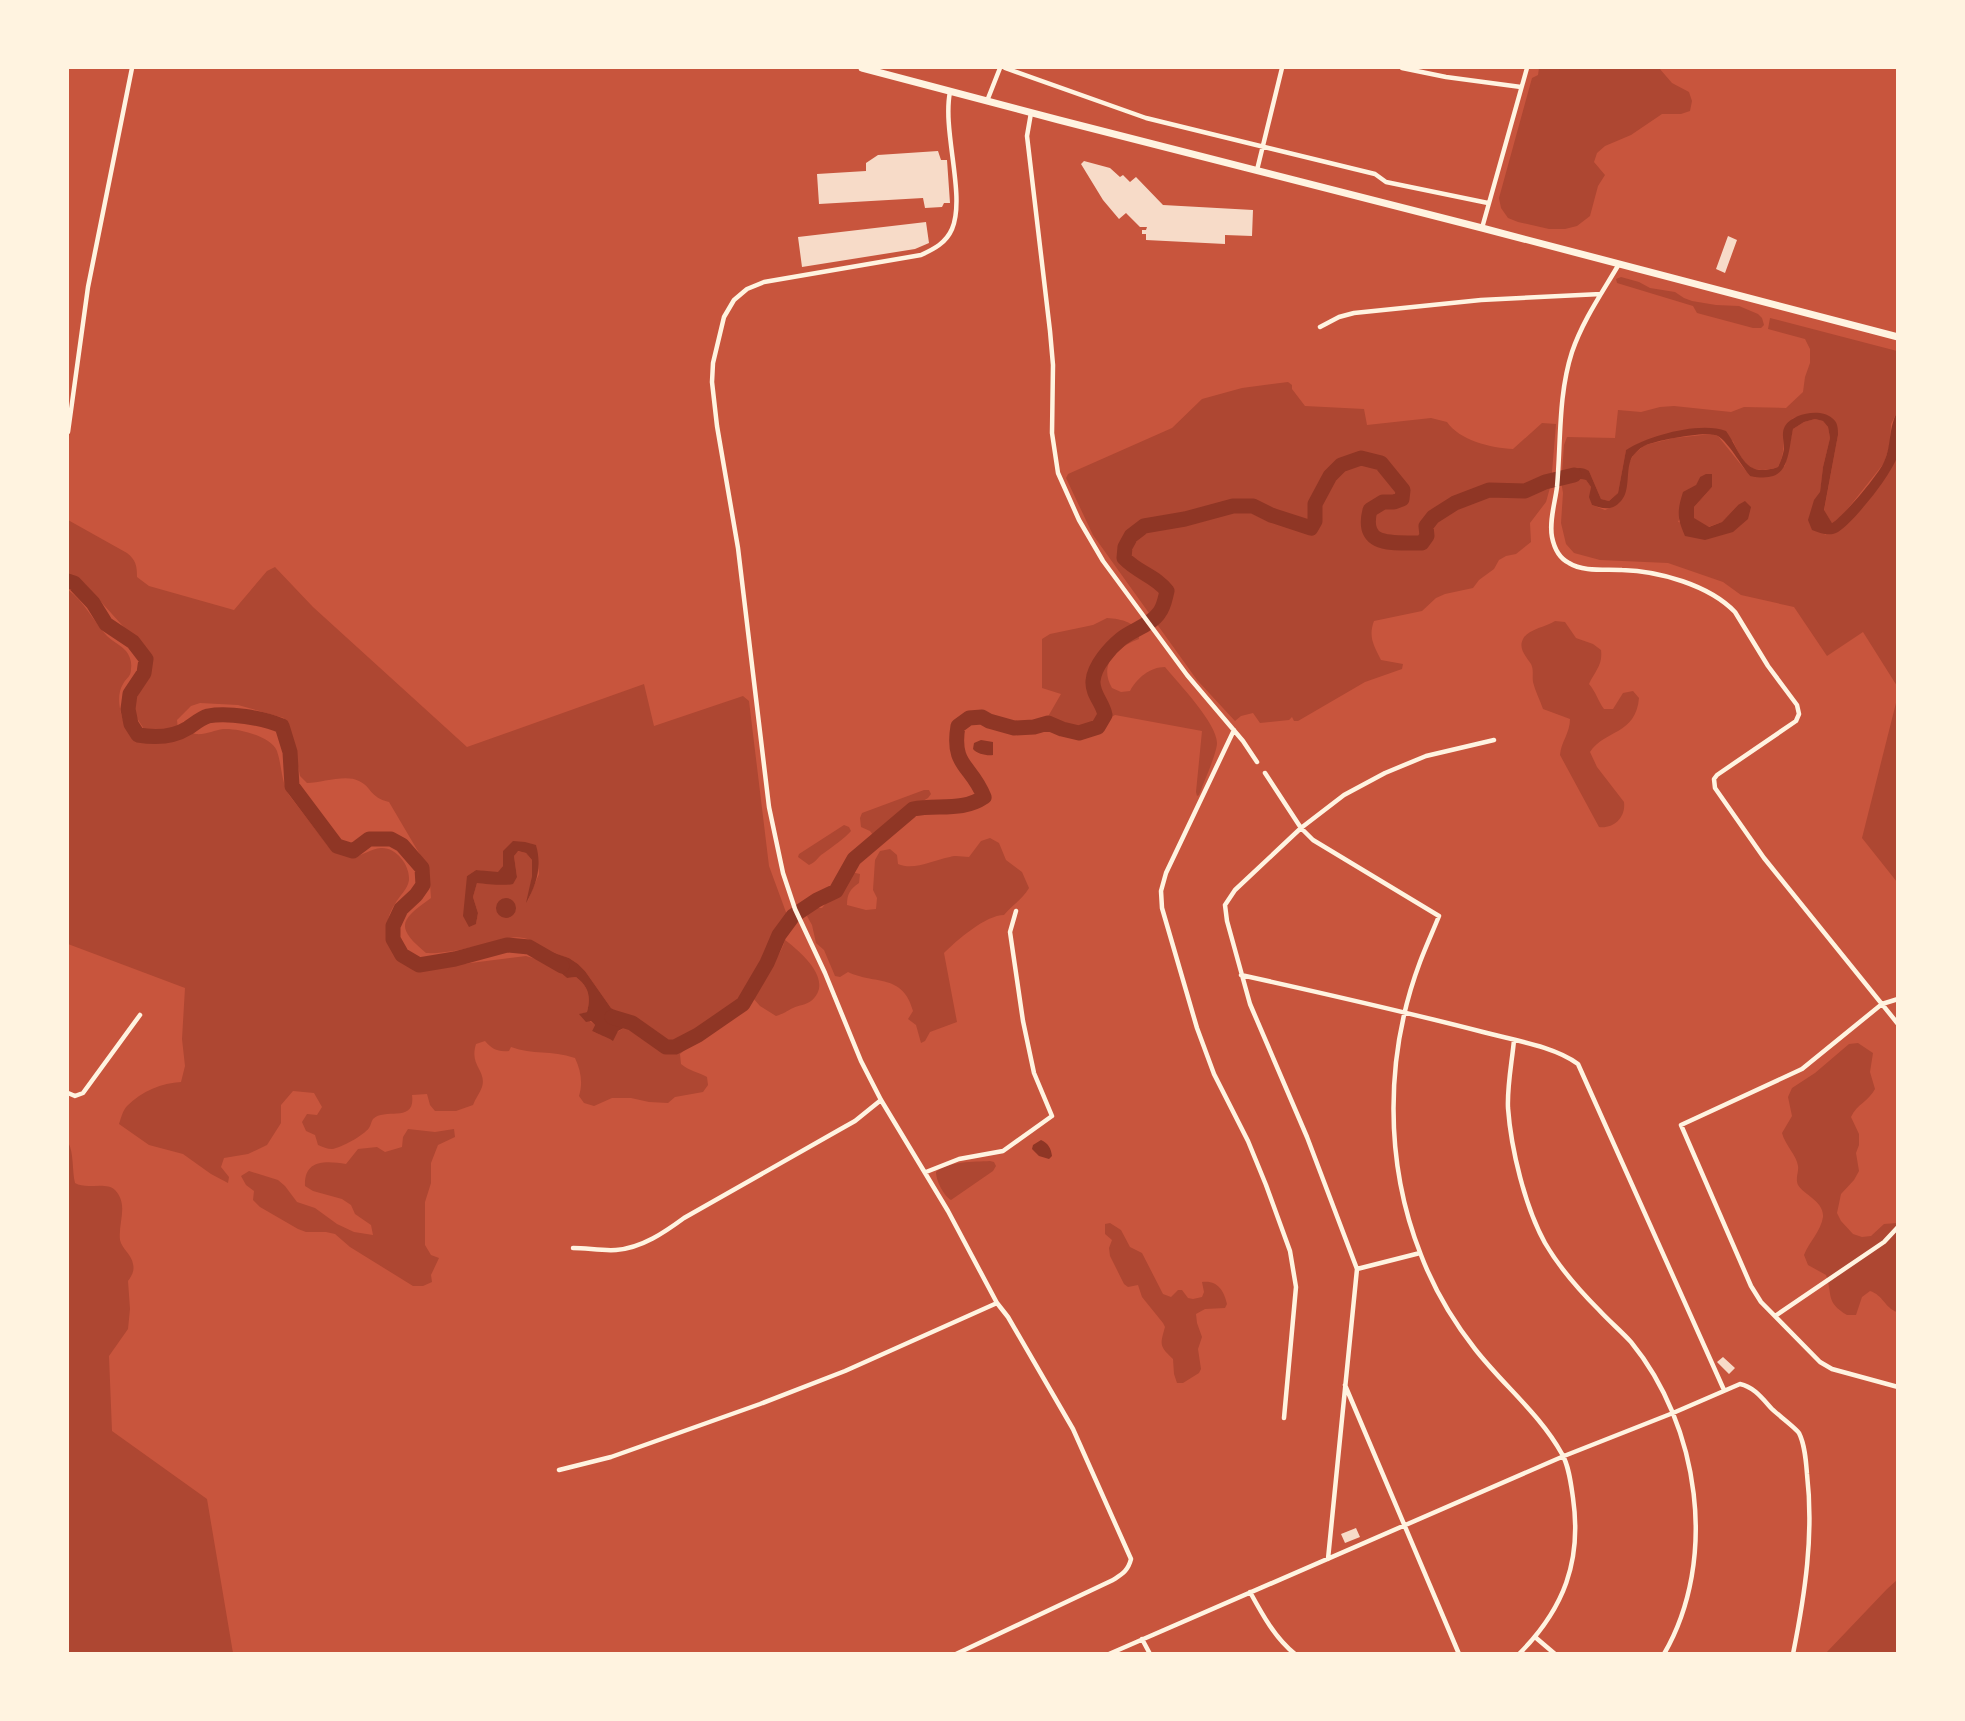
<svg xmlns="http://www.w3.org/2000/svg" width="1965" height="1721" viewBox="0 0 1965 1721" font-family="Helvetica,sans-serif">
	<rect width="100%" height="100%" fill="#c8553d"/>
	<path fill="#ae4732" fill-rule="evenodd" d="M1539 68H1659L1672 83 1689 92 1692 101 1690 111 1681 114H1662L1631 135 1605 146 1597 153 1594 162 1605 175 1598 186 1590 216 1577 226 1565 229H1549L1518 222 1508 218 1501 208 1499 198 1532 78 1538 75Z
		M1621 277 1639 282 1650 288 1675 292 1684 298 1692 301 1716 305 1739 306 1758 314 1762 318 1764 325 1761 328H1753L1697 313 1693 306 1617 283 1616 279Z
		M1770 318 1897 351V412L1891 424 1890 444 1884 463 1842 516 1832 523 1824 511 1838 435 1815 413 1793 418 1783 433C1784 446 1784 455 1778 467 1751 476 1743 464 1733 441L1703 428 1626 450 1618 493 1609 501 1601 499 1589 471 1562 473 1564 445 1567 437 1615 438 1618 410 1641 412 1660 407 1674 406 1731 412 1744 407 1786 408 1803 392 1805 377 1810 363V349L1805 339 1768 329Z
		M1288 382 1292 385V389L1305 406 1364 409 1367 425 1431 418 1447 422C1459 440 1491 448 1513 449L1542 423 1556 424 1551 484 1546 502 1530 523 1531 542 1516 554 1506 556 1499 560 1494 569 1479 580 1473 588 1445 594 1436 598 1422 611 1374 621C1368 637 1374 646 1381 660L1403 664 1402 669 1365 682 1298 721H1294L1292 717 1289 720 1260 723 1253 713 1241 716 1235 721 1197 680 1093 535 1066 478 1068 474 1172 428 1202 399 1242 388Z
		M1815 419 1823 421 1828 427 1830 438 1823 467 1820 493 1814 501 1825 535 1889 472 1897 455V686L1863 632 1827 656 1794 607 1741 595 1723 582 1668 563 1600 560 1574 553 1566 544 1561 523 1563 493 1561 481 1575 478 1586 480 1591 487 1590 497 1592 505 1605 510 1612 507 1625 491 1628 465 1634 454 1645 445 1674 438 1712 434 1718 436 1750 476 1785 466 1793 429 1804 422ZM1700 477 1712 487 1694 507 1693 518 1708 527 1722 522 1738 505 1733 532 1678 522Z
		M68 520 127 553C136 560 137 566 137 577L149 586 234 610 267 571 275 567 313 607 467 747 644 684 654 726 743 696 749 701 769 866 787 915 780 923 767 954 744 994 722 1015 693 1033 694 1042 680 1054 681 1064C689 1071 698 1072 707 1077L708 1085 703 1092 675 1097 668 1103 649 1102 631 1098H612L594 1106 584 1103 579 1096C583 1083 581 1071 575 1058 551 1050 533 1055 511 1047L509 1051C497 1052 492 1049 485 1041L476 1044C469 1066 487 1070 482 1087 480 1093 475 1099 473 1105L456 1111H435L430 1105 427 1094 412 1095C416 1124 385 1107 373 1119 371 1122 371 1125 369 1128 364 1135 341 1148 332 1149 327 1149 323 1147 318 1145L315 1135 306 1131 302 1122 307 1114 317 1115 322 1107 314 1093 293 1091 281 1105V1123L267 1145 248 1154 224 1158 221 1167 229 1177 228 1183 211 1174 183 1154 149 1145 119 1124C121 1118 123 1110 127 1106 142 1091 162 1083 181 1082L185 1066 182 1039 185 988 68 944V590C84 601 94 622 107 636 113 642 121 645 126 651 130 656 132 662 131 669 131 677 126 678 123 684 115 697 121 717 127 730L136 733 144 729 135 715C135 708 135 700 138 695 145 682 153 668 147 653L85 584 68 574ZM200 703 238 705 284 718 292 736 300 776 307 783C322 783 345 774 359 781 372 787 369 797 389 802L429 870 431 898C402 919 393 926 426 953 444 954 464 949 481 945 507 939 525 928 545 953L543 950 569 958 578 964 585 971 611 1008 634 1022C620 1030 608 1041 592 1031L595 1025 580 1014 587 1012C591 997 589 987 576 977L567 978 549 963 526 956 431 968H411C403 960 390 952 387 940 385 928 388 914 395 904 399 896 408 889 409 880 410 865 396 847 381 848 371 849 363 855 354 857L328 846 289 795C281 781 282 766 277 751 271 736 238 728 223 729 215 730 205 735 196 734 190 733 185 730 178 729L177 720 191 706ZM536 845 539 874 528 900 532 876V860L526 853 517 851 514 856 517 877 496 883H477L473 897 478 913 476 924 467 876 476 870 498 873 503 866V851Z
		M1107 618C1121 619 1139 622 1139 639 1117 647 1098 664 1112 688L1121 692 1130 691C1137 678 1150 667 1165 667 1178 683 1217 723 1217 743 1217 753 1203 784 1199 795L1197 796 1196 792 1202 731 1115 715 1100 723 1082 729 1046 720 1061 694 1042 688V639L1050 634 1093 625Z
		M1555 621 1565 622 1576 638 1593 644 1601 650C1603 665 1595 671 1589 684 1596 692 1598 701 1604 709H1613L1623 693 1633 691 1639 698C1636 735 1604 730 1590 752L1597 767 1624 802C1626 818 1613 829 1599 827L1560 755C1561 742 1570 733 1570 719L1543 709C1540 700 1535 691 1533 682 1532 676 1534 670 1531 664 1526 656 1518 649 1523 639 1528 629 1546 627 1555 621Z
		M1897 699 1898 882H1897L1862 838Z
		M924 790H929L931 794 928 798 894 818 888 825 873 835 870 831 861 827 860 818 862 813Z
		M844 825 849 827 851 831C843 840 833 846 824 853 817 857 818 861 809 865L798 857 799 854Z
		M990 838 999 843 1006 860 1022 872 1029 888C1022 900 1012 905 1004 915 986 915 957 940 944 953L957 1022 930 1032 925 1041 921 1043 916 1025 908 1019 913 1011C903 973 875 985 848 972L840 977 835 976 824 950 816 943 812 925 807 916 812 908H822L851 872 860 874 859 883C850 889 847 894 847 905L866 910 876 909 877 898 873 890 875 860 880 851 890 849 897 855 898 864C914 871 933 860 950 857 955 855 963 857 969 857L981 841Z
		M785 940C801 952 835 981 811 1001 806 1005 799 1005 793 1008 787 1011 783 1014 776 1016L760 1006 753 998C759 977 779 962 785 940Z
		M1858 1043 1873 1053 1870 1072 1875 1089C1869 1101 1857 1104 1851 1117L1859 1134V1145L1856 1153 1859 1171 1854 1180 1841 1194 1837 1213 1841 1221 1853 1234 1862 1237 1871 1236 1884 1224 1897 1223V1312C1885 1308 1883 1295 1870 1291L1862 1297 1856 1315H1847C1825 1302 1833 1295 1826 1275L1808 1265 1804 1255C1809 1242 1821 1231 1823 1217 1824 1201 1804 1195 1798 1185 1795 1178 1799 1172 1798 1166 1797 1156 1785 1145 1782 1133L1792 1116 1788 1097 1792 1088 1815 1073 1849 1044Z
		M408 1129 435 1132 454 1129 455 1137 438 1145 431 1163V1183L425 1202V1245L431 1255 439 1258 431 1275 432 1282 423 1286H413L350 1247 335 1234 326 1232H306L298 1229 260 1207 253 1200 254 1191 246 1185 241 1176 249 1171 278 1180 285 1186 297 1202 315 1208 337 1224 354 1232 373 1235 371 1225 355 1214 351 1205 342 1199 313 1191 305 1186C304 1159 326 1161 346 1164L358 1149 377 1147 385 1152 402 1147 403 1137Z
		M68 1142C74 1152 72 1171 75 1183 86 1190 106 1181 115 1190 129 1205 118 1222 120 1240 122 1249 132 1255 133 1264 135 1271 131 1277 128 1281L130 1309 128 1329 109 1356 112 1431 207 1499 233 1653H68Z
		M990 1161 994 1162 996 1166 993 1171 951 1200C944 1196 936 1181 936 1172 948 1161 974 1162 990 1161Z
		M1110 1223 1121 1230 1130 1247 1142 1253 1163 1294 1171 1297 1178 1290H1182L1188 1298 1193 1299 1202 1297 1204 1292 1202 1282C1218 1280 1224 1291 1227 1304L1225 1308 1205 1309 1196 1314 1197 1323 1202 1337 1198 1349 1201 1369 1199 1373 1183 1383H1177L1174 1374 1173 1359C1159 1346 1160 1345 1165 1327L1163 1323 1142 1297 1138 1285 1128 1287 1124 1284 1110 1256 1109 1248 1112 1240 1105 1234V1224Z
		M1897 1580V1653H1826L1887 1589Z"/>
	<path fill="#8f3625" d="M1897 412C1898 425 1900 441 1898 454 1894 472 1854 522 1838 532 1830 537 1820 533 1812 530L1808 520 1814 500 1820 492 1823 467 1830 438 1828 427 1823 421 1815 419 1804 422 1793 429C1787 459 1789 484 1750 476 1741 465 1729 443 1718 436 1708 430 1658 440 1646 445 1641 447 1635 453 1632 457 1625 470 1631 490 1621 501 1612 511 1603 509 1592 505L1589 497 1591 487 1586 480 1575 478 1561 481 1562 473C1571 469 1581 465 1589 471L1601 499 1609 501 1618 493 1626 450C1649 435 1701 421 1726 431 1742 454 1744 479 1778 467 1781 461 1783 455 1784 449 1784 441 1781 433 1785 426 1793 413 1821 408 1832 418 1838 422 1838 429 1838 435L1824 510 1832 523C1844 516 1879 474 1884 462 1892 444 1888 430 1897 412Z
		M1706 474H1712V487L1694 507V518L1709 527 1722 522 1738 505 1745 501 1751 507 1748 519 1733 532 1705 540 1685 536C1677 518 1677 511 1683 492L1696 485 1700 477Z
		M981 740 993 742V755C987 756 977 754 973 749L974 743Z
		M513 841 525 842 536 845C542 866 537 884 526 903L532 876V860L526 853 518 851 514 856 517 877 513 884C504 886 487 884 477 883L473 897 478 913 476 924 469 927 463 916 467 876 476 870 498 872 503 866V851Z
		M496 908a10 10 0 1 1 20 0a10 10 0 1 1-20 0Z
		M542 949 569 958 578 964 585 971 611 1008 635 1022 618 1031 613 1041C606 1036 599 1035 592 1031L595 1025 591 1021 586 1022 579 1014 587 1012C591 997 589 987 576 977L567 978 549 963 545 962V953Z
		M1041 1140C1048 1143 1051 1148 1052 1156L1049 1159 1039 1156 1032 1149 1033 1145Z"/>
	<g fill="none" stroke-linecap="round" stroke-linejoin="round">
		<path stroke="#8f3625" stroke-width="15" d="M68 581 74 583 93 603 106 624 133 642 146 659 144 673 130 694 128 709 131 724 138 735C155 738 172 738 188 728 194 724 201 718 208 716 228 712 263 718 282 726L290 752 292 786 337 846 353 851 369 839H391L402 845 422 868 423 885 416 895 401 909 393 926V939L402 955 419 965 455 959 507 945 529 947 562 966
			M612 1017 632 1023 666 1047H675L698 1035 743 1004 767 963 779 935 793 916 817 900 836 891 854 859 913 809C937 804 962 812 984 797 972 765 951 767 958 726L969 718 982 717 989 721 1014 728 1034 727 1048 723 1062 729 1079 733 1098 727 1105 715C1103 703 1092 694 1093 681 1094 666 1110 648 1121 639 1132 630 1151 625 1159 613 1164 607 1165 599 1167 591 1156 576 1138 573 1124 558L1125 547 1131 536 1144 526 1185 519 1233 506H1253L1271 515 1311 528 1315 521V504L1330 476 1341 465 1361 458 1381 463 1403 490 1402 499 1394 502H1383L1370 510C1360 549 1395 542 1422 543L1427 536 1426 526 1433 517 1455 503 1489 490 1525 491 1545 482 1574 475"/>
	</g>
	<path fill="#f7dbc8" d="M938 151 941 160H947L950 203H944L942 207 925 208 923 198 819 204 817 174 866 171V163L878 155Z
		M1084 161 1110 168 1120 177 1123 175 1130 182 1136 177 1163 205 1253 210 1252 236 1225 235V244L1146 240V234H1142V230H1146L1147 227H1140L1126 213 1119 219 1103 200 1081 164Z
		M926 222 929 243 915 249 802 267 798 237Z
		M1728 236 1737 240 1725 273 1716 269Z
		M1723 1357 1735 1368 1729 1374 1717 1362Z
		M1356 1528 1360 1537 1345 1543 1341 1534Z"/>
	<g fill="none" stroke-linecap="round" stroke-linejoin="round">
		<path stroke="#fff3e0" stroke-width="4.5" d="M1005 68 1146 118 1375 174 1386 182 1488 203
			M1402 68 1446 77 1521 87
			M950 92C942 131 966 196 952 229 946 243 934 249 921 255L764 282 747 289 734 300 724 317 713 363 712 382 717 426 738 548 769 807 783 873 795 909 825 973 861 1061 881 1100 948 1211 997 1303 1008 1317 1073 1429 1131 1559C1128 1571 1122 1574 1113 1580L956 1654
			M987 101 1000 68
			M1031 113 1027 136 1050 331 1053 365 1052 433 1058 473 1079 520 1103 561 1187 675 1243 741 1257 762
			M1257 170 1282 68
			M1482 228 1527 68
			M1619 264C1602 293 1583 320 1572 352 1558 395 1561 443 1557 487 1555 503 1549 521 1552 537 1554 547 1559 558 1569 563 1583 572 1606 569 1622 570 1659 571 1709 585 1735 612L1768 666 1797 705 1799 714 1796 721 1717 775 1714 779 1715 788 1764 858 1898 1024
			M1320 327 1339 317 1354 313 1481 300 1601 294
			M68 432 88 287 132 68
			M1234 730 1166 873 1161 891 1162 908 1197 1028 1214 1074 1248 1141 1266 1185 1290 1251 1296 1287 1284 1418
			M1265 773 1301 828 1313 840 1439 916C1433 931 1426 946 1420 962 1385 1055 1384 1162 1421 1255 1434 1289 1453 1321 1475 1349 1503 1385 1540 1414 1562 1454 1569 1466 1571 1484 1573 1498 1582 1561 1564 1609 1519 1654
			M1241 975C1322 993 1402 1011 1483 1032 1512 1040 1554 1046 1578 1064L1724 1390
			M1898 999 1882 1004 1802 1069 1681 1125 1751 1286 1761 1302 1820 1362 1832 1369 1898 1387
			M1514 1040C1512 1062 1507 1086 1508 1108 1511 1149 1525 1207 1545 1243 1559 1267 1579 1290 1599 1310 1609 1321 1621 1331 1631 1342 1699 1425 1719 1559 1664 1654
			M68 1093 75 1096 83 1093 140 1015
			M926 1172 959 1159 1003 1151 1052 1116 1034 1073 1023 1021 1010 932 1016 911
			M573 1248C587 1248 602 1251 616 1250 642 1248 665 1232 684 1218L839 1130 855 1121 881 1100
			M1357 1269 1420 1253
			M1775 1316 1884 1242 1898 1227
			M1345 1385 1459 1654
			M559 1470 611 1457 760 1404 845 1371 997 1303
			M1328 1559 1357 1269 1307 1137 1250 1004 1227 921 1225 905 1235 890 1301 828 1344 795 1385 773 1426 756 1494 740
			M1250 1592C1262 1614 1275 1638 1295 1654
			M1535 1637 1555 1654
			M1142 1639 1150 1654
			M1109 1654 1564 1456 1673 1413 1740 1384C1754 1387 1762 1398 1772 1409 1777 1414 1797 1429 1799 1433 1805 1445 1806 1461 1807 1474 1814 1535 1805 1594 1793 1654"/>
		<path stroke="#fff3e0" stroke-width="7" d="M862 68 1059 120 1482 228 1898 337"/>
	</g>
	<rect width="1965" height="1721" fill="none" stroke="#fff3e0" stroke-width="138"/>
</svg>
